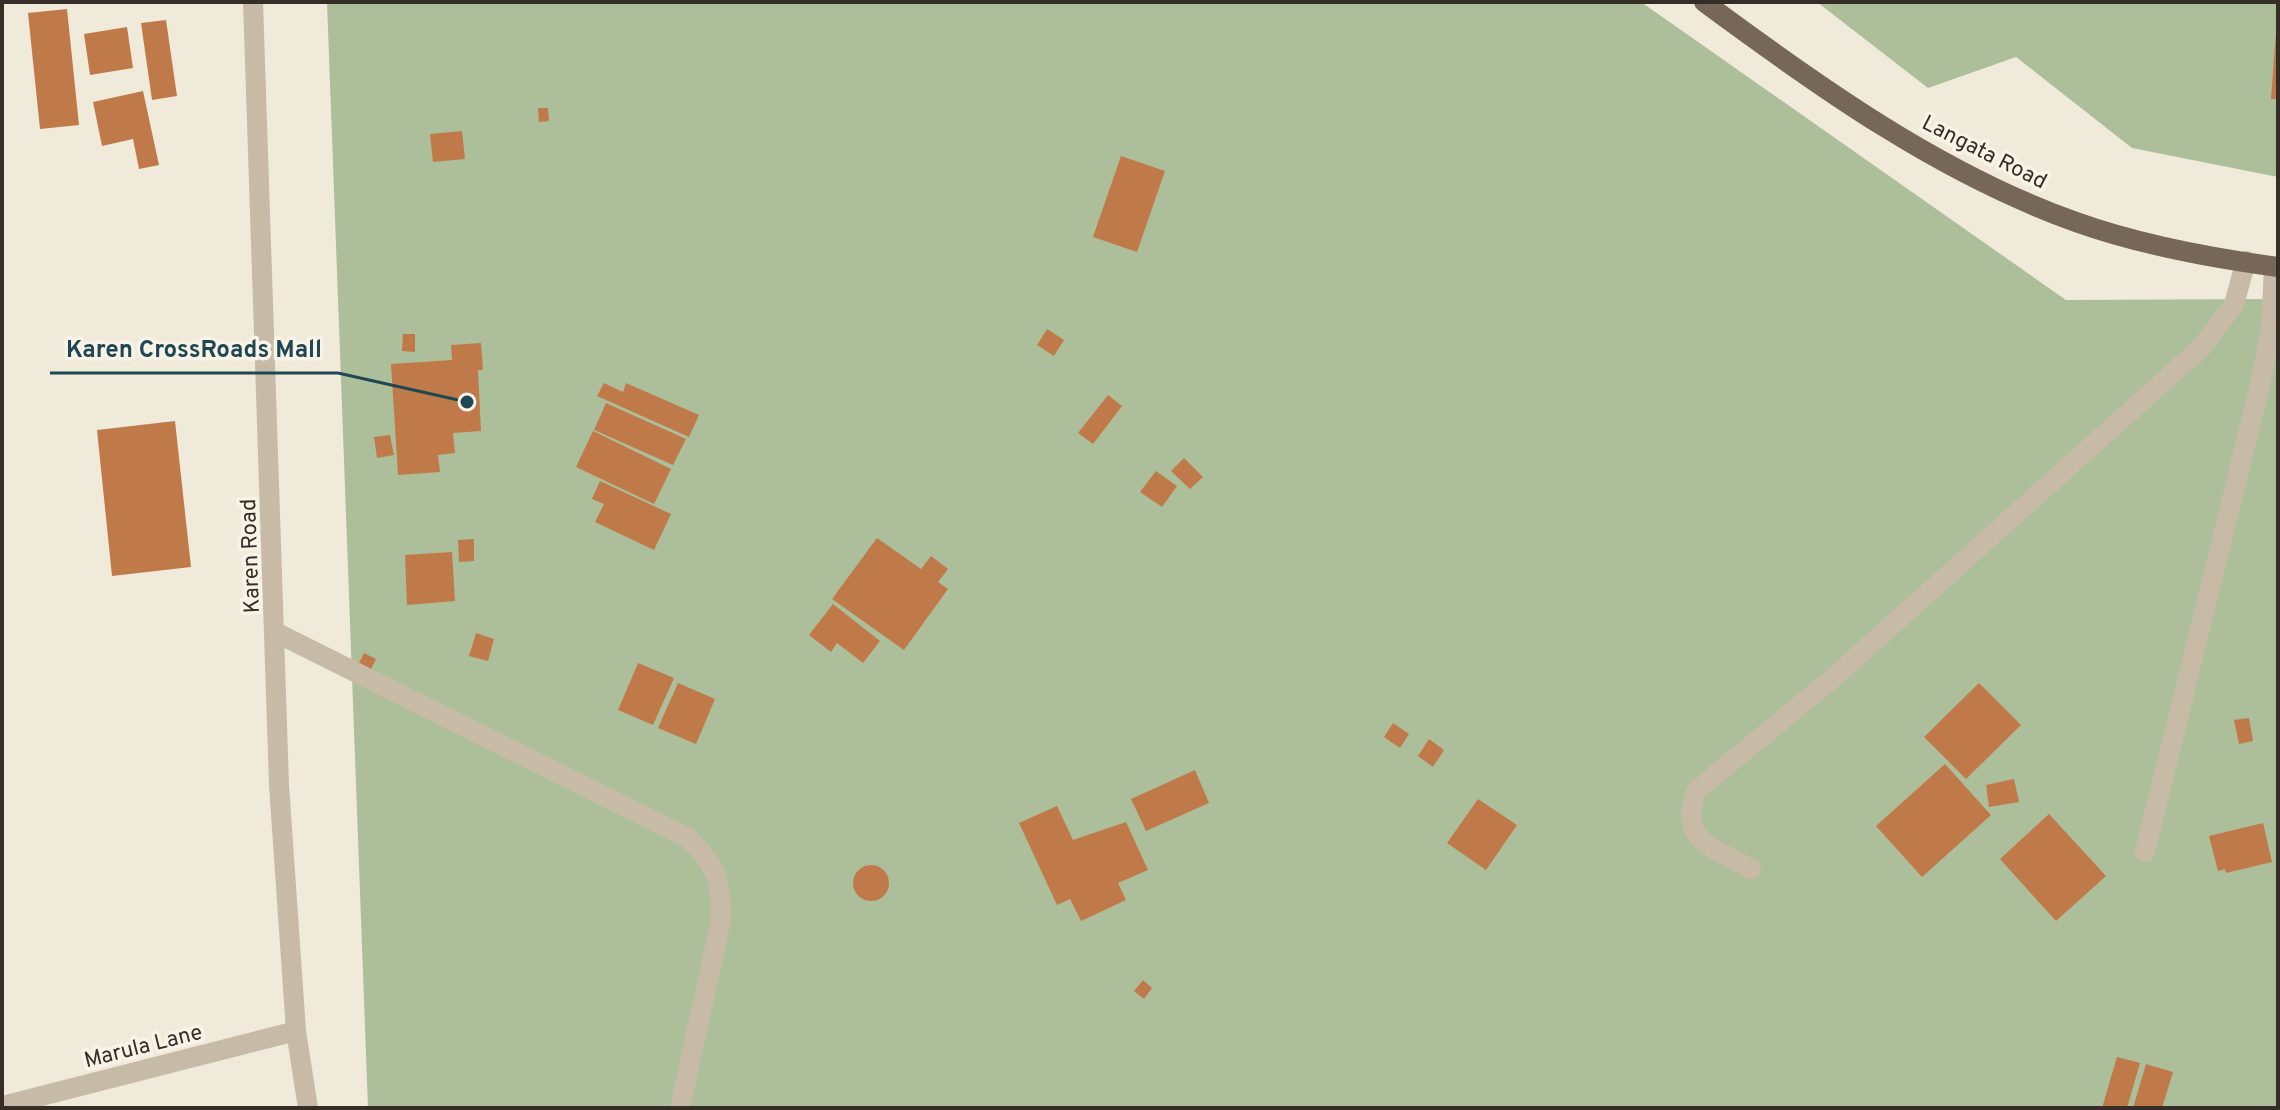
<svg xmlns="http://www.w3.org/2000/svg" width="2280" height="1110" viewBox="0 0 2280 1110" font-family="Overpass,sans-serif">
	<rect width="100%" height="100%" fill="#f0eada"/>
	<path fill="#adbe9b" d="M327 2H1641L2066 300 2278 299V1108H368Z
		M1817 2H2278V177L2132 148 2016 57 1928 88Z"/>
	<path fill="#c07a49" d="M67 9 79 125 40 129 28 13Z
		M166 20 177 96 152 100 141 23Z
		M127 27 133 68 90 75 84 34Z
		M2276 32H2278V99H2271Z
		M143 91 159 165 139 169 133 139 102 146 93 102Z
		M538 108H548L549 121 539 122Z
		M462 131 465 159 433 162 430 134Z
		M1121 156 1165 171 1137 252 1093 237Z
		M1047 329 1064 340 1054 356 1037 345Z
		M403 334H415V352L402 351Z
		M481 343 483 370H478L481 431 453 433 455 453 438 455 440 472 398 475 391 364 452 360 451 345Z
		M604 383 623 392 626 383 699 415 689 437 597 396Z
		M1108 395 1122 406 1093 444 1078 433Z
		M606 403 686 439 673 465 594 430Z
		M175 421 191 567 112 576 97 430Z
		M593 431 671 469 654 504 576 467Z
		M390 435 394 455 377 458 374 437Z
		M1184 458 1203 477 1190 489 1171 471Z
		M1156 471 1177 486 1162 507 1140 492Z
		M600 481 671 514 654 550 595 522 604 504 592 499Z
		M877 538 921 569 931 556 948 569 938 582 948 589 904 650 832 599Z
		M474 539V561L459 562 458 540Z
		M452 552 455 601 407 605 405 555Z
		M833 604 880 641 863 663 837 643 831 652 809 635Z
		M476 633 494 639 488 661 469 656Z
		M364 653 376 659 371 669 359 663Z
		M638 663 674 678 653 725 618 710Z
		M678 683 715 699 696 744 658 728Z
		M1979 683 2021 725 1966 779 1924 737Z
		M2249 718 2253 741 2239 744 2234 720Z
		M1393 723 1409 734 1400 748 1384 737Z
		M1429 739 1444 750 1433 767 1418 756Z
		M1945 764 1991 815 1922 877 1876 826Z
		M1195 770 1209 803 1146 831 1131 799Z
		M2014 779 2019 802 1989 807 1986 785Z
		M1478 799 1517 825 1486 870 1447 843Z
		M1057 806 1073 840 1126 822 1148 870 1118 883 1126 900 1081 921 1070 899 1057 905 1019 823Z
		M2049 814 2106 876 2056 921 2000 859Z
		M2263 823 2272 862 2226 873 2225 869 2218 871 2209 836Z
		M853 883a18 18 0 1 1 36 0a18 18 0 1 1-36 0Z
		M1143 980 1152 988 1144 999 1134 991Z
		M2117 1057 2140 1063 2127 1108H2102Z
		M2146 1064 2173 1072 2162 1108H2133Z"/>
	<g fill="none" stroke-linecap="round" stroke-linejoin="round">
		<path stroke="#c7bba7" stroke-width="20" d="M253 2 279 785 296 1031 308 1108
			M275 632 688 838C717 865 721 881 721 920L680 1108
			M2145 852 2259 389 2271 329 2274 267
			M1751 869C1714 848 1676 839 1697 790L1833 678 2203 346 2234 304 2246 261
			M2 1106 296 1031"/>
		<path stroke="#766759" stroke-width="20" d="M1704 2C1819 87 1941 174 2076 222 2140 245 2211 258 2278 267"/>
	</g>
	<g text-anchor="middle" stroke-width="7" stroke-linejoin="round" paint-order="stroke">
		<g font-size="22" fill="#342e27" stroke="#f8f3e6">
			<text transform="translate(1985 151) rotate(27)" y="8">Langata Road</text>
			<text transform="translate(249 556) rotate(-92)" y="8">Karen Road</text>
			<text transform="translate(143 1045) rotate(-14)" y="8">Marula Lane</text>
		</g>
	</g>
	<path fill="none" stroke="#1f4753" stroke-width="3" d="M467 402L338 373H50"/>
	<circle fill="#1f4753" stroke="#f8f3e6" stroke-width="3" cx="467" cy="402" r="8"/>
	<g font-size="24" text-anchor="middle" font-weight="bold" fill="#1f4753" stroke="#f8f3e6" stroke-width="7" stroke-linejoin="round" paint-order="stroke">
		<text x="194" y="357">Karen CrossRoads Mall</text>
	</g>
	<rect width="2280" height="1110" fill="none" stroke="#342e27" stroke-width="8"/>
</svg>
